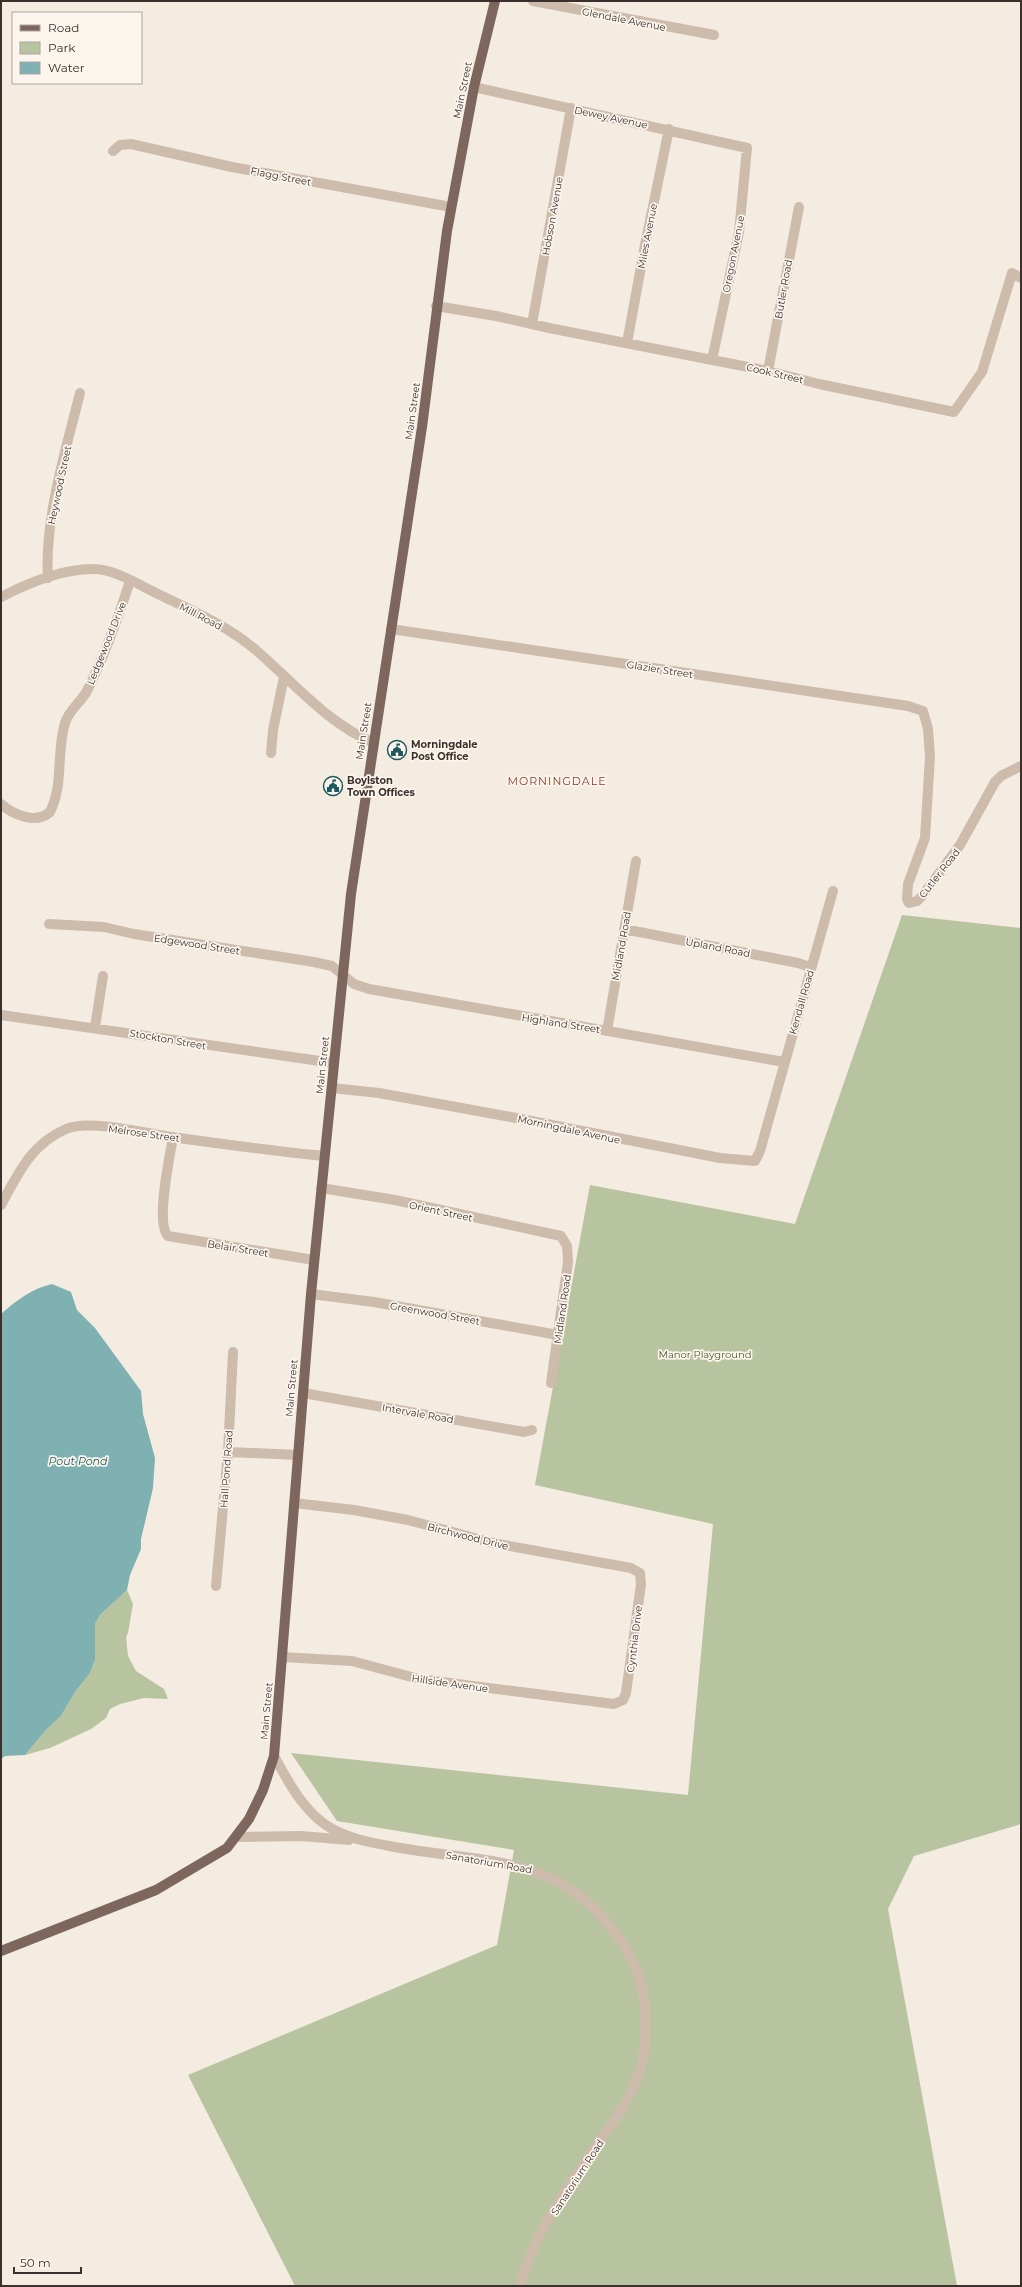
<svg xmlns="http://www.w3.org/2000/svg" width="1022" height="2287" viewBox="0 0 1022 2287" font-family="Montserrat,sans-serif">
	<rect width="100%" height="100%" fill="#f4ebe1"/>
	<path fill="#b8c4a0" d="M902 915 1021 928V1824L914 1856 888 1909 957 2286H295L188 2075 497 1945 514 1850 337 1821 291 1753 688 1795 713 1524 535 1485 590 1185 795 1224Z
		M127 1590 133 1604 128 1633 126 1637 128 1656 136 1671 164 1689 168 1699 144 1698 120 1704 110 1709 106 1718 91 1729 50 1748 25 1755 46 1730 61 1716 75 1692 90 1673 95 1660V1624L100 1615Z"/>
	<path fill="#7fb0b2" d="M52 1284 71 1292 77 1310 95 1328 141 1391 143 1414 155 1458 153 1488 141 1539V1549L130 1575 127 1590 100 1615 95 1624V1660L90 1673 75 1692 61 1716 46 1730 25 1755 5 1756 1 1759V1314C17 1300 31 1289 52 1284Z"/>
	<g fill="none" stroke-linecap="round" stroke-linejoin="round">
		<path stroke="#cdbbac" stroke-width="10" d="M533 1 714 35
			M474 87 747 148 739 232 712 360
			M113 151 120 145 131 144 232 167 451 207
			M436 306 496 316 549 328 768 371 819 384 954 412 982 372 1012 273 1021 278
			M532 324 571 108
			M627 343 645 245 669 129
			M768 371 799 207
			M48 578C44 521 66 449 80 393
			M1 597C28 583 62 569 93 569 115 569 139 585 158 594 193 611 228 626 257 651 294 683 328 724 374 743
			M391 629 908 706 923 711 928 729 930 757 925 838 908 884 907 899 909 903 917 901 923 895 960 845 995 782 1001 776 1021 766
			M271 753 273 730 284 677
			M1 804C12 814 36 825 50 812 64 784 56 753 65 723 69 710 81 702 87 691 105 655 118 618 130 581
			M49 924 104 927 134 934 314 962 332 966 354 984 369 989 784 1062
			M624 929 798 963 807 966 810 970
			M1 1015 334 1063
			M95 1027 103 976
			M607 1031 636 861
			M332 1088 379 1093 511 1117 720 1158 755 1161 760 1151 833 891
			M173 1137C170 1156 155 1223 168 1236L314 1260
			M321 1188 395 1200 561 1236 567 1246 568 1262 551 1383
			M1 1205C18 1174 31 1144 66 1129 89 1119 145 1133 171 1137 222 1144 273 1151 324 1156
			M311 1294 374 1302 558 1335
			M303 1393 524 1432 532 1430
			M228 1452 298 1455
			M216 1586 228 1452 233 1352
			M282 1657 352 1661 419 1679 614 1704 623 1700 626 1693 641 1584 640 1573 631 1568 493 1543 408 1520 354 1510 294 1503
			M274 1756C289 1783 305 1815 334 1830 354 1840 373 1843 395 1847 479 1863 555 1853 612 1929 630 1952 644 1980 645 2010 646 2025 646 2042 643 2058 636 2094 613 2123 592 2152 564 2192 532 2238 520 2286
			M236 1837 301 1836 349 1840"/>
		<path stroke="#7d675c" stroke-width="10" d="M1 1951 156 1890 227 1848 249 1819 263 1790 274 1756 311 1294 351 894 422 427 447 231 474 87 495 1"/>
	</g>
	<defs>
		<g id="civic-ring" transform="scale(1)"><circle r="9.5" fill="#fbf5ee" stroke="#1f5a5e" stroke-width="1.5"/><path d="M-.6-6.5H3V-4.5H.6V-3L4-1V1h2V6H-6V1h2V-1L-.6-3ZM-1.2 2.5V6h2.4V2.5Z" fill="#1f5a5e"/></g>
	</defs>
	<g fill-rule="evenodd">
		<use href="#civic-ring" x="397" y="750"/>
		<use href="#civic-ring" x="333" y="786"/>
	</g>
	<g text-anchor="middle" stroke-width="3.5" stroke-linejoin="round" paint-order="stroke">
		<g font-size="10" fill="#3b302b" stroke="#fbf5ee">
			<text transform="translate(624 19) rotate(11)" y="4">Glendale Avenue</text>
			<text transform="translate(462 90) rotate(-78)" y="4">Main Street</text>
			<text transform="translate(611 117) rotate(12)" y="4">Dewey Avenue</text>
			<text transform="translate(281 176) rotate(11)" y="4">Flagg Street</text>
			<text transform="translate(552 216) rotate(-80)" y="4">Hobson Avenue</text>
			<text transform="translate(647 236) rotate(-79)" y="4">Miles Avenue</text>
			<text transform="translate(733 254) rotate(-79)" y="4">Oregon Avenue</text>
			<text transform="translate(783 289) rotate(-80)" y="4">Butler Road</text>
			<text transform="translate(775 373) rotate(13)" y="4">Cook Street</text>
			<text transform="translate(412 411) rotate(-82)" y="4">Main Street</text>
			<text transform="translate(59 485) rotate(-78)" y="4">Heywood Street</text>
			<text transform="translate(201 616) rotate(27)" y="4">Mill Road</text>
			<text transform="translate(106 643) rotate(-68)" y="4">Ledgewood Drive</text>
			<text transform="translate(660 669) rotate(9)" y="4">Glazier Street</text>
			<text transform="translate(363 731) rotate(-81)" y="4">Main Street</text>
			<text transform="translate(939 873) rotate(-52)" y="4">Cutler Road</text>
			<text transform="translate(197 944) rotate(9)" y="4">Edgewood Street</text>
			<text transform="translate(621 946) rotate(-80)" y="4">Midland Road</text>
			<text transform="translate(718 947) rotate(11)" y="4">Upland Road</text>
			<text transform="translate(801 1002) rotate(-74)" y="4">Kendall Road</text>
			<text transform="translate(561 1023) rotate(9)" y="4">Highland Street</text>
			<text transform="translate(168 1039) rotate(10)" y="4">Stockton Street</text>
			<text transform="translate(322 1065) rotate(-84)" y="4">Main Street</text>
			<text transform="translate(569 1129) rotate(12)" y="4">Morningdale Avenue</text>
			<text transform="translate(144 1133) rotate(8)" y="4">Melrose Street</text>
			<text transform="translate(441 1211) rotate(12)" y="4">Orient Street</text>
			<text transform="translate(238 1248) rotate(9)" y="4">Belair Street</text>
			<text transform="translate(562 1309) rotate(-82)" y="4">Midland Road</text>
			<text transform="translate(435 1313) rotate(10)" y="4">Greenwood Street</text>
			<text transform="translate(291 1388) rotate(-85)" y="4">Main Street</text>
			<text transform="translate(418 1413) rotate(10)" y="4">Intervale Road</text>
			<text transform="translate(226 1469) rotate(-86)" y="4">Hall Pond Road</text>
			<text transform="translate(468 1536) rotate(14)" y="4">Birchwood Drive</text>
			<text transform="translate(634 1639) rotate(-83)" y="4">Cynthia Drive</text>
			<text transform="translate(450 1683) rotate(8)" y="4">Hillside Avenue</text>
			<text transform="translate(266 1711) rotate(-85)" y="4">Main Street</text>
			<text transform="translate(489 1862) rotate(10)" y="4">Sanatorium Road</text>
			<text transform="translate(577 2177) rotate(-57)" y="4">Sanatorium Road</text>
		</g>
		<g font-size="10" font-weight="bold" fill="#3b302b" stroke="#fbf5ee" text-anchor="start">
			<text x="411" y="748">Morningdale<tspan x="411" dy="12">Post Office</tspan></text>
			<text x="347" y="784">Boylston<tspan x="347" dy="12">Town Offices</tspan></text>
		</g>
		<g font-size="10" fill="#4a5a2e" stroke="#fbf5ee">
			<text x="705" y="1358">Manor Playground</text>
		</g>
		<g font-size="11" letter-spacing="1" fill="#8c3b22" stroke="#fbf5ee">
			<text x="557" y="785">MORNINGDALE</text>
		</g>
		<g font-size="11" font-style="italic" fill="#1f5a5e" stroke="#fbf5ee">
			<text x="78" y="1465">Pout Pond</text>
		</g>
	</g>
	<rect width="1022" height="2287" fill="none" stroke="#3b302b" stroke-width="4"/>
	<rect x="12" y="12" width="130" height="72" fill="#fbf5ee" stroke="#aea6a0"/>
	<rect x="20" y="25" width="20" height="6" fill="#7d675c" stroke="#aea6a0"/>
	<text x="48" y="32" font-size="12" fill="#3b302b">Road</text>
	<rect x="20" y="42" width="20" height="12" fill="#b8c4a0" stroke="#aea6a0"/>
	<text x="48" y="52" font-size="12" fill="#3b302b">Park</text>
	<rect x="20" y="62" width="20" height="12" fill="#7fb0b2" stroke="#aea6a0"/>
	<text x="48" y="72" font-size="12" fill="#3b302b">Water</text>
	<path d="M14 2267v6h67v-6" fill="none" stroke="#3b302b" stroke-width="2"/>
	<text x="20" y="2267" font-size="12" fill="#3b302b" stroke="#fbf5ee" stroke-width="3" paint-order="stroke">50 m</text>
</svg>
